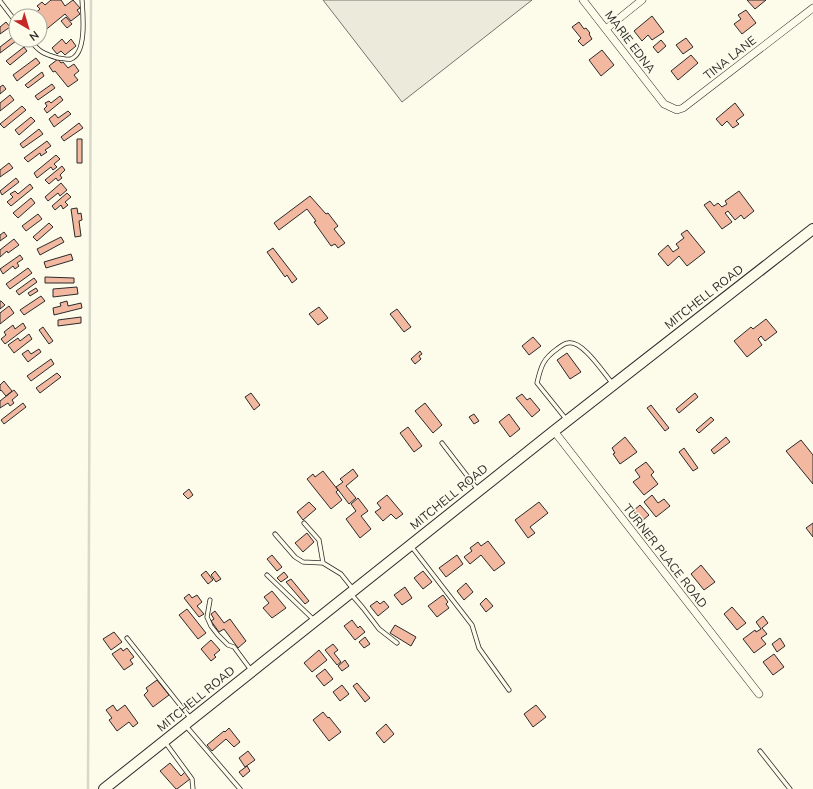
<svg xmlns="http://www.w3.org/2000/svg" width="813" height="789" viewBox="0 0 813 789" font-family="Mulish,sans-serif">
	<rect width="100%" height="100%" fill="#fdfbea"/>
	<path fill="#ecebdb" stroke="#74746e" d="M323 0H532L402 102Z"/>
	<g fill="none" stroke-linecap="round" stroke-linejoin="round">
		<path stroke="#d8d7c9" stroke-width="2.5" d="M88 789 91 0"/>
	</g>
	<path fill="#f2b8a0" stroke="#2b2b2b" d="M51 0H61L65 6 73 0 80 8 77 10 80 14 71 21 65 14 43 32 40 28V16H32L40 9 37 6 42 2 45 5Z
		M747 0H766L755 9Z
		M746 10 756 23 742 34 734 24 741 19 738 15Z
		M652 16 664 32 652 40 648 35 642 41 634 31Z
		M66 17 72 24 67 28 61 21Z
		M6 22 10 27 0 34V27Z
		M579 22 584 29 586 28 590 33 589 34 592 39 583 46 578 41 581 38 572 27Z
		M13 37 16 41 0 53V47Z
		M686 38 693 47 683 54 676 45Z
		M62 39 66 44 71 39 76 46 65 55 61 51 57 54 52 48Z
		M661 40 666 46 658 53 653 47Z
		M24 47 27 51 10 65 6 61Z
		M602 50 614 65 601 76 589 60Z
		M691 55 698 63 678 80 671 71Z
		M36 58 40 63 17 81 13 75Z
		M58 59 61 63 63 62 68 68 74 64 79 71 74 75 78 80 68 87 55 71 53 72 49 66Z
		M42 72 44 76 28 88 25 85Z
		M52 84 55 88 38 100 35 96Z
		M3 85 6 89 0 94V87Z
		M10 95 14 100 0 111V103Z
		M60 96 63 100 47 113 44 109 47 106 45 103 49 101 51 103Z
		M735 103 744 115 736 121 739 124 733 128 727 121 722 126 716 119Z
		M22 106 26 110 4 128 0 124Z
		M68 111 71 114 54 127 49 119 55 114 58 118Z
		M31 117 35 121 19 135 15 130Z
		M79 123 83 128 64 141 61 137Z
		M39 129 43 134 23 148 20 144Z
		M77 139H82V163H77Z
		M47 141 51 146 45 150 47 152 41 156 40 153 28 162 24 158Z
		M56 155 60 159 54 164 57 167 53 170 51 167 37 178 34 173Z
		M9 163 13 168 0 177V170Z
		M62 166 65 170 60 175 62 178 58 181 56 178 49 184 45 180Z
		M16 178 19 182 2 195 0 191Z
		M61 183 67 190 60 196 58 193 48 201 45 197Z
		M30 184 33 188 11 206 7 202 13 197 10 194 15 191 18 194Z
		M739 191 754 211 744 219 741 215 735 220 728 211 725 213 732 222 722 229 704 205 710 201 714 206 718 203 722 207 727 204 725 201Z
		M67 193 71 197 65 202 68 205 63 209 61 205 55 210 52 206Z
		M310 196 326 214 328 213 338 226 334 229 345 243 338 248 335 244 331 246 314 222 316 221 307 209 279 230 274 223Z
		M31 198 35 203 18 218 13 213Z
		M77 208 78 214 81 213 82 220 79 221 81 236 75 237 71 209Z
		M38 214 42 219 26 231 22 226Z
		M49 223 53 227 37 241 33 237Z
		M687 230 705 252 687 266 679 256 668 266 658 254 668 245 673 252 679 248 676 244 684 238 681 234Z
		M4 232 7 236 0 241V235Z
		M61 237 64 242 40 255 37 249Z
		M14 239 19 245 8 253 7 251 0 257V250Z
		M273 248 297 279 292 283 287 275 285 277 267 252Z
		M71 254 73 260 46 268 44 262Z
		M20 255 23 259 17 263 19 266 15 269 13 266 3 274 0 269Z
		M28 268 32 273 10 289 6 284Z
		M45 277 74 278V283H45Z
		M34 278 37 282 19 295 16 291Z
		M77 287 78 294 53 297V289Z
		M36 288 38 291 30 296 28 293Z
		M41 296 45 301 24 315 20 310Z
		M0 301H1L5 305 0 309Z
		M67 301 68 306 81 303 82 308 54 315 53 308 61 306 60 303Z
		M9 306 14 313 0 324V313Z
		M319 307 328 318 318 325 309 314Z
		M397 309 411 327 404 332 390 314Z
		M81 317V323L58 326V320Z
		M766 319 777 332 765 341 761 336 758 339 762 345 747 357 734 341 751 327 753 329Z
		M23 323 26 328 5 344 1 339 6 335 4 332 13 325 15 329Z
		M43 327 53 341 49 344 39 330Z
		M29 334 32 339 14 353 8 345 18 338 20 341Z
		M533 337 541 346 529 355 522 346Z
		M39 349 41 352 28 362 22 354 28 350 31 354Z
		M420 351 422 354 419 356 421 359 415 364 411 359Z
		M567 353 581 372 570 379 557 360Z
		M51 359 54 364 31 381 27 376Z
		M57 373 61 377 40 393 36 388Z
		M4 381 12 391 6 396 1 390 0 391V385Z
		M14 390 18 395 12 400 14 403 10 406 8 403 0 408V401Z
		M251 393 260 405 254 410 245 397Z
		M695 393 698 397 679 413 676 409Z
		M522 394 527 400 530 398 540 410 532 417 516 398Z
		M23 403 26 407 4 424 1 420Z
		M425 403 442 425 433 433 415 411Z
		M651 405 669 428 665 431 647 408Z
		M474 414 479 421 474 424 469 417Z
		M509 414 520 429 510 437 499 422Z
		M711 417 714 420 699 433 696 430Z
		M408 427 422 446 414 452 400 433Z
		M625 437 637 452 620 464 613 454 615 453 612 448Z
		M726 437 730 442 714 454 711 450Z
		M801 440 813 455V484L786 451Z
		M684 448 698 468 693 471 679 452Z
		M646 462 654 472 651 475 658 484 644 495 633 482 640 477 635 470Z
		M353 469 358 476 346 486 356 498 349 504 336 487 343 482 340 479Z
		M323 471 338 490 336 492 342 500 331 509 307 479 313 474 315 477Z
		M189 489 193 495 188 499 183 494Z
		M387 495 403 514 396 519 391 514 383 521 375 512 381 508 377 503Z
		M652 495 658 503 664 499 670 506 656 517 644 502Z
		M358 498 368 511 361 516 371 529 360 538 346 519 356 511 351 504Z
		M309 502 316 509 303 520 297 512Z
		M539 502 548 513 530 527 535 533 528 538 515 520Z
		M640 505 649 515 642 521 633 511Z
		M813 523V537L806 528Z
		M307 533 314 542 303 552 295 543Z
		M488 541 505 563 494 571 481 555 470 564 464 557 472 551 470 548 478 542 481 546Z
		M272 555 282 567 277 571 267 559Z
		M457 555 463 564 446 577 439 568Z
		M701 565 715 582 704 590 691 574Z
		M206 571 213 580 208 584 201 575Z
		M215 571 221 579 216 582 211 575Z
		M423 571 432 582 423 589 414 578Z
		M284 572 288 577 281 582 277 578Z
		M291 579 309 601 305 604 286 582Z
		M466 583 473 592 464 600 457 591Z
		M405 587 412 598 402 605 394 595Z
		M272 591 286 608 272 618 263 608 269 603 264 597Z
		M189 594 192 598 197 595 202 602 197 606 204 614 199 617 184 598Z
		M443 595 448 602 446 604 449 608 437 617 428 606Z
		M486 598 493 606 486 612 480 604Z
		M377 601 380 604 384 601 389 607 378 616 370 606Z
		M732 607 746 623 737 630 724 614Z
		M187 609 206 633 198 639 179 615Z
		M215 611 224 623 230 619 246 641 238 648 224 629 219 632 211 621 214 619 211 614Z
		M763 616 768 623 762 628 767 634 761 638 766 644 754 653 743 639 755 630 756 632 761 629 756 622Z
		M352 620 358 628 360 626 365 632 355 640 344 626Z
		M395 625 416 637 411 646 390 633Z
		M114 632 122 642 111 650 103 639Z
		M365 637 370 644 364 648 359 642Z
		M780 638 785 646 777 652 772 644Z
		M211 640 220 650 214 655 216 657 211 661 201 649Z
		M333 644 338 650 334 653 341 662 337 665 325 650Z
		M121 648 123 651 127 648 134 657 130 660 133 664 124 670 112 654Z
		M319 650 327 660 312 672 304 663Z
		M774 654 784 667 773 675 763 662Z
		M345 660 349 666 342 671 338 666Z
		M325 669 333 679 324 686 316 676Z
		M157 680 169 695 153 707 144 695 148 691 146 688Z
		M357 683 370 698 365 702 353 686Z
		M342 685 349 694 340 701 333 692Z
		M113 705 117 711 125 705 138 723 133 727 129 722 117 731 109 720 112 718 106 710Z
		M536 705 546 717 533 727 524 714Z
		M323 712 328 718 329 717 341 732 329 741 313 720Z
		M386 724 394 734 384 743 376 733Z
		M229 728 240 742 234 747 226 739 212 751 207 745 224 731 225 732Z
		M248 751 255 760 245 767 239 758Z
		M170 763 181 776 185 772 190 779 177 789H176L160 771Z
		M247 766 250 771 243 777 239 772Z"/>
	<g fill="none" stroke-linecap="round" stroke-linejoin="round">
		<g stroke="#2b2b2b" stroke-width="5">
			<path id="lane" d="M0 1 16 22
				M30 40C39 52 44 54 58 58 62 58 67 60 71 59 87 53 83 14 82 0
				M566 419 537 383C541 366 543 359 557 349 560 347 564 343 568 343 583 340 604 374 613 384
				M442 443 478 490
				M304 523 319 540 323 563 341 574 353 589
				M275 534 295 557 303 562 323 563
				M411 546 472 625 479 648 509 690
				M267 575 314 620
				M351 594 363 608 379 629 397 643
				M210 600 207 617 211 626 218 635 228 645 234 647 251 670
				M127 638 191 719
				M186 726 240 789
				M165 742 192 779 193 789
				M760 751 790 789"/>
		</g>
		<g stroke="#2b2b2b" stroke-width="8">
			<path id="street" d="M583 0 664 104 677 110 683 108 813 8
				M606 29 642 0
				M554 431 759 694"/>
		</g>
		<g stroke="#2b2b2b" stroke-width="12">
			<path id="secondary" d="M104 789 554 431 813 229"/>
		</g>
		<use href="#lane" stroke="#fdfbea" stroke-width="3.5"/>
		<use href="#street" stroke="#fdfbea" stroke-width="7"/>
		<use href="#secondary" stroke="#fdfbea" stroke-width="10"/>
	</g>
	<g text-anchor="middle" stroke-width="3" stroke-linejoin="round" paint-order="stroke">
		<g font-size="12" fill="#2b2b2b" stroke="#fdfbea">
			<text transform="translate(630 42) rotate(53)" y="4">MARIE EDNA</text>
			<text transform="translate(730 58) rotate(-38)" y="4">TINA LANE</text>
			<text transform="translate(704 297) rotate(-38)" y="4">MITCHELL ROAD</text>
			<text transform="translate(449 497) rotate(-39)" y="4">MITCHELL ROAD</text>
			<text transform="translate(665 556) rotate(52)" y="4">TURNER PLACE ROAD</text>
			<text transform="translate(196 699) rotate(-39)" y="4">MITCHELL ROAD</text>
		</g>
	</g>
	<g transform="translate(28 28) rotate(142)"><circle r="19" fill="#fdfbea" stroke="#a9a89e"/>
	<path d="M0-3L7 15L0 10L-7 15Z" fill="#c62828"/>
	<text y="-6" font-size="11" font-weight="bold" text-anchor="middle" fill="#2b2b2b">N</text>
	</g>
</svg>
